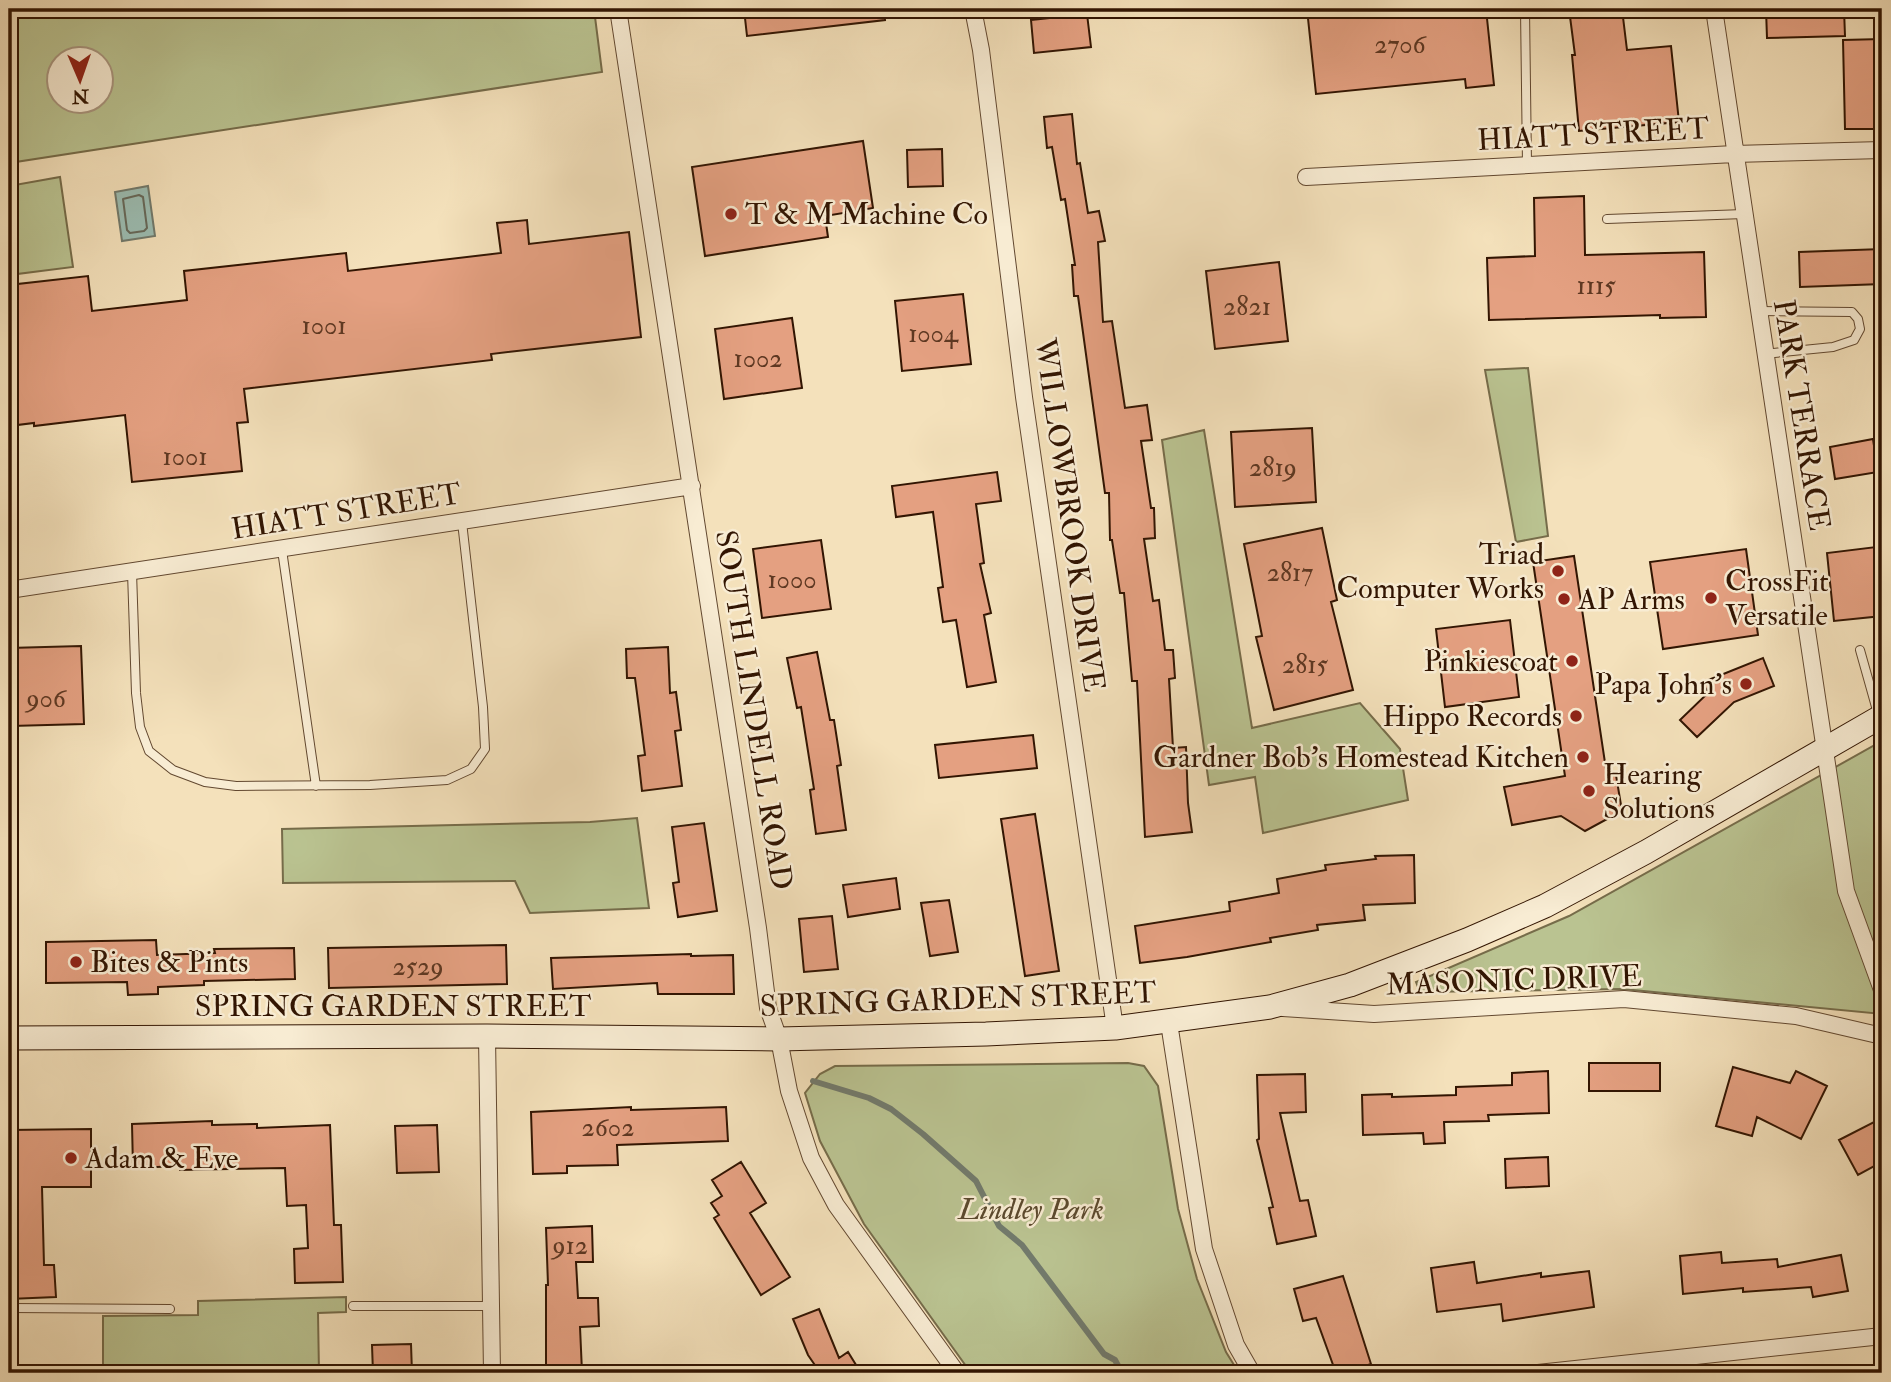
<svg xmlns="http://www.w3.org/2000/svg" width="1891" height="1382" viewBox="0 0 1891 1382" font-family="'IM FELL Double Pica',serif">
	<rect width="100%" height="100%" fill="#f4e1bb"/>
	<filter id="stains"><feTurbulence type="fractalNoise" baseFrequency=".00286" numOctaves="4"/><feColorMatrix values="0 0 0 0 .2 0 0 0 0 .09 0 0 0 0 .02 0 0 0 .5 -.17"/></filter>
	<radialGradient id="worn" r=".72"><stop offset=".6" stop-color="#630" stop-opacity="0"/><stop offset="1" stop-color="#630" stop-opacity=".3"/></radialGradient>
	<path fill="#bac391" stroke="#766c4a" stroke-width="2" fill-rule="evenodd" d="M9 9H594L602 72 9 163ZM60 60H102V102H60Z
		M60 177 73 267 9 275V186Z
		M1528 368 1548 536 1516 542 1485 370Z
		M1204 430 1252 728 1360 703 1400 749 1408 800 1263 833 1255 777 1209 785 1162 440Z
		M1882 741V1014L1623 989 1420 992 1416 982 1569 916Z
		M637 818 649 908 530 913 515 881 283 883 282 829 590 822Z
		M1128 1063 1144 1066 1158 1086 1178 1209 1197 1279 1226 1352 1239 1373H971L864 1224 820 1141 805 1093 820 1074 835 1066Z
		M346 1297V1312L318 1313 319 1373H103V1316L198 1315V1301Z"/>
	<path fill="#9cbdb2" stroke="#727a6c" stroke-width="2" d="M148 186 155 236 122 241 115 192Z"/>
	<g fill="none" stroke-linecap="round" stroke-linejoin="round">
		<path stroke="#67695a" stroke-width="2" d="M139 195 143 197 147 228 144 231 130 233 127 230 123 199Z"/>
		<path stroke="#727a6c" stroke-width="6" d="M813 1081 869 1098 891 1109 923 1134 976 1181 999 1226 1022 1245 1104 1354 1115 1360 1122 1373"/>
	</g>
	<path fill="#e4a081" stroke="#321502" stroke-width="2" d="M744 9H884L885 20 747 36Z
		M1307 9H1486L1494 85 1466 88 1465 79 1316 94Z
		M1569 9H1622L1627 50 1671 46 1679 122 1579 131 1572 55H1575Z
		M1766 9H1844L1845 36 1767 38Z
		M1087 14 1091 47 1034 53 1031 20Z
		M1882 39V129H1845L1843 40Z
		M1072 114 1077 164 1080 163 1088 213 1099 211 1105 241 1098 242 1103 322 1112 321 1125 408 1147 405 1152 440 1141 441 1151 508H1154L1155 538 1144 539 1153 601 1159 600 1165 650H1173L1175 678 1169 679 1173 748 1186 747 1188 803 1192 832 1145 837 1137 681H1132L1124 593H1120L1112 540H1110L1109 493H1105L1078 296H1074L1072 265H1075L1065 199 1061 200 1052 147 1047 148 1044 117Z
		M863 141 873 208 825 216 828 237 705 256 692 167Z
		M942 149 943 186 908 187 907 150Z
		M1584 196 1585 255 1704 252 1706 317 1660 318V315L1489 320 1487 258 1535 256 1534 198Z
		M527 220 529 244 629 232 641 337 491 354 492 360 244 389 248 422 237 423 242 471 132 482 125 415 34 426V423L9 426V285L88 276 92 311 187 300 184 271 346 253 348 271 501 253 497 223Z
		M1882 249V284L1800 287 1799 252Z
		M1279 262 1288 341 1215 349 1206 271Z
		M963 294 971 364 902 371 895 301Z
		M792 318 802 388 724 399 715 329Z
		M1312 428 1316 502 1235 507 1231 432Z
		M1873 439 1878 472 1835 479 1830 447Z
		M997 472 1001 501 976 504 984 563 980 564 991 613 984 615 996 682 967 687 956 620 943 622 938 588 943 587 933 512 896 517 892 486Z
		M1322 528 1337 600 1331 602 1353 690 1274 710 1256 637 1262 636 1244 544Z
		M821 540 831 609 762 618 753 549Z
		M1876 547 1882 616 1834 621 1827 553Z
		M1746 549 1758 635 1663 649 1650 562Z
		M1574 556 1607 776 1616 775 1622 811 1585 831 1561 816 1512 825 1504 787 1565 776 1533 562Z
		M1510 620 1519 697 1445 707 1436 629Z
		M81 646 84 724 11 726 9 648Z
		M668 647 670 693 676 692 681 730 675 731 682 786 642 791 638 756 645 755 635 678H627L626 649Z
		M817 652 830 720H834L841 765 837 766 846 830 816 834 810 790 814 789 801 707 797 708 787 658Z
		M1763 658 1774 686 1734 702 1697 737 1680 720 1709 692 1701 683Z
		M1033 735 1037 768 939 778 935 745Z
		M1035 814 1059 971 1025 976 1001 819Z
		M704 823 717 911 678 917 673 883 679 882 672 827Z
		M1414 855 1415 903 1363 905 1365 920 1317 925 1318 930 1270 938 1271 942 1187 957 1140 963 1135 926 1230 911 1229 902 1279 893 1277 879 1326 870 1325 865 1376 859 1375 856Z
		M896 878 900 909 848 917 843 885Z
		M949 900 958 952 930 956 921 903Z
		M832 916 838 969 804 972 799 919Z
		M156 940 157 955 215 953 214 949 294 948 295 979 204 981V985L158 987V994L128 995 127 982 46 983V942Z
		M506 945 507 984 329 988 328 948Z
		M691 954V956L733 955 734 994H658L657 983 553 989 551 958Z
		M1589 1063H1660V1091H1589Z
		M1733 1067 1790 1083 1796 1071 1827 1086 1801 1139 1757 1117 1752 1136 1716 1126Z
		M1548 1071 1549 1113 1488 1115 1489 1121 1444 1122 1445 1143 1424 1144 1423 1133 1363 1135 1362 1095 1392 1094V1097L1456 1095V1087L1512 1085V1073Z
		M1305 1074 1306 1112 1280 1113 1300 1201 1308 1200 1316 1236 1277 1244 1269 1208 1273 1207 1257 1140 1259 1139 1257 1075Z
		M631 1107V1110L726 1107 728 1141 617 1145 618 1165 567 1166V1173L533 1174 531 1112Z
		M212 1121V1125L257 1124V1128L330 1125 334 1225H341L343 1282 295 1283 294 1249 308 1248 306 1205 287 1206 285 1168 180 1170V1166L133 1168 132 1124Z
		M1874 1122 1882 1137V1162L1858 1175 1839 1140Z
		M437 1125 439 1172 397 1173 395 1126Z
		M91 1129V1187H42L44 1265H54L56 1297 9 1299V1130Z
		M1548 1157 1549 1186 1506 1188 1505 1159Z
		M741 1162 766 1203 750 1213 790 1277 761 1295 714 1218 719 1215 711 1203 722 1196 712 1180Z
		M592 1226 593 1262H576L578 1298H598L599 1326 580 1327 582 1372 546 1373V1285H548L546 1228Z
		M1721 1252 1722 1263 1777 1259 1778 1267 1841 1255 1848 1291 1813 1297 1811 1287 1743 1292V1288L1683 1294 1680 1256Z
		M1474 1262 1477 1283 1541 1273V1277L1589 1271 1594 1307 1503 1321 1501 1304 1437 1312 1431 1268Z
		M1343 1276 1371 1364 1345 1373H1336L1316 1318 1303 1321 1294 1289Z
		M819 1309 839 1358 848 1352 861 1373H815L819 1371 808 1355 793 1319Z
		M411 1344 412 1373H373L372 1345Z"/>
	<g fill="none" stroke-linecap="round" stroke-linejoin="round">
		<g stroke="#624830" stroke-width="10">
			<path id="lane" d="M1525 9 1527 165
				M1607 219 1744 214
				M1758 311 1852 312 1858 319 1860 329 1854 340 1833 347 1764 354
				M282 550 316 786
				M132 572 136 693 140 727 149 751 173 770 205 782 236 786 370 785 447 780 471 769 485 749 483 707 462 522
				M1860 650 1878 714
				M353 1306H491
				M9 1308 170 1309"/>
		</g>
		<g stroke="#624830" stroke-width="18">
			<path id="street" d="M618 9 758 928 768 1008 779 1039 789 1091 811 1158 836 1205 957 1373
				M973 9 981 50 1024 397 1115 1028
				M1714 9 1846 891 1882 990
				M1306 177 1734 154 1882 150
				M9 590 692 486
				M1283 1008 1374 1014 1624 999 1796 1016 1882 1036
				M1169 1023 1204 1249 1236 1345 1252 1373
				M487 1036 492 1373
				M1538 1373 1882 1336"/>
		</g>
		<g stroke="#321502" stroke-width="25">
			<path id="secondary" d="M9 1038 487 1036 779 1039 986 1034 1115 1028 1270 1007 1350 985 1467 940 1545 906 1646 852 1882 716"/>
		</g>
		<use href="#lane" stroke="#f8ecd3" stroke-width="8"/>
		<use href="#street" stroke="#f8ecd3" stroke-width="16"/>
		<use href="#secondary" stroke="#f8ecd3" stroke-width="23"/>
	</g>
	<g fill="#8f2418" stroke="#f8ecd3" stroke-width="2.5">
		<circle cx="731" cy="214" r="7"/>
		<circle cx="1558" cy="571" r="7"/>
		<circle cx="1711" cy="598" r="7"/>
		<circle cx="1564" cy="599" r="7"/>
		<circle cx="1572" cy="661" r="7"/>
		<circle cx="1746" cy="684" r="7"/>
		<circle cx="1576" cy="716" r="7"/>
		<circle cx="1583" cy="757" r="7"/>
		<circle cx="1589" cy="791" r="7"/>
		<circle cx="76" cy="962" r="7"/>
		<circle cx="71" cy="1158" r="7"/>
	</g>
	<g text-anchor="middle" stroke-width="5" stroke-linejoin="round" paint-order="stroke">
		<g font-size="26" fill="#5e3822">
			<text x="1400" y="53">2706</text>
			<text x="1596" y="294">1115</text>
			<text x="1247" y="315">2821</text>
			<text x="324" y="334">1001</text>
			<text x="933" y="342">1004</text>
			<text x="758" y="367">1002</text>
			<text x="185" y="465">1001</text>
			<text x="1273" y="476">2819</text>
			<text x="1290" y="581">2817</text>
			<text x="792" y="588">1000</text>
			<text x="1305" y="673">2815</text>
			<text x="46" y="707">906</text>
			<text x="418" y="975">2529</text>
			<text x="608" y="1136">2602</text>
			<text x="570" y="1254">912</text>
		</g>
		<g font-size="30" fill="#321502" stroke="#f8ecd3">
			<text transform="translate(1593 134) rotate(-3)" y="10">HIATT STREET</text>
			<text transform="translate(1802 415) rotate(81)" y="10">PARK TERRACE</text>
			<text transform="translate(346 511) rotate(-9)" y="10">HIATT STREET</text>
			<text transform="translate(1070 515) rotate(82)" y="10">WILLOWBROOK DRIVE</text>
			<text transform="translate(754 710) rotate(81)" y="10">SOUTH LINDELL ROAD</text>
			<text transform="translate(1514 980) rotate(-2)" y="10">MASONIC DRIVE</text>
			<text transform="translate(958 999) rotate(-2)" y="10">SPRING GARDEN STREET</text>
			<text x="393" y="1016">SPRING GARDEN STREET</text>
		</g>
		<g font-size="30" fill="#321502" stroke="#f8ecd3" text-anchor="start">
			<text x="745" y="224">T &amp; M Machine Co</text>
			<text x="1544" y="564" text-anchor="end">Triad<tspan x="1544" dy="34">Computer Works</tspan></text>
			<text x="1725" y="591">CrossFit<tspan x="1725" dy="34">Versatile</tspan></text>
			<text x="1578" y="609">AP Arms</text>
			<text x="1558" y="671" text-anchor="end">Pinkiescoat</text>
			<text x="1732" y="694" text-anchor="end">Papa John's</text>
			<text x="1562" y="726" text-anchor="end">Hippo Records</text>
			<text x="1569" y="767" text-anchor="end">Gardner Bob's Homestead Kitchen</text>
			<text x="1603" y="784">Hearing<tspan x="1603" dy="34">Solutions</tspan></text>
			<text x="90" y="972">Bites &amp; Pints</text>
			<text x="85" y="1168">Adam &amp; Eve</text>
		</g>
		<g font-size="30" font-style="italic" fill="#5b492d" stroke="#f8ecd3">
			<text x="1031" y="1219">Lindley Park</text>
		</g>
	</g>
	<rect width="1891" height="1382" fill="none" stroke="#f4e1bb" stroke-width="35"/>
	<rect x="10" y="10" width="1870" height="1361" fill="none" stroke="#321502" stroke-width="3.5"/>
	<rect x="18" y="18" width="1856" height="1347" fill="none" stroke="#321502" stroke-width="2"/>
	<g transform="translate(80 80) rotate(178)"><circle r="33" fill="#f8ecd3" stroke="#a9967f" stroke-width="2"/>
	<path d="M0-5L12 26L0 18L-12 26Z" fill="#8f2418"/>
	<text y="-10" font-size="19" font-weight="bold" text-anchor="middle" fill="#321502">N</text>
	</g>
	<rect width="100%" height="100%" filter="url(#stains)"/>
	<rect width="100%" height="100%" fill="url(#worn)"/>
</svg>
